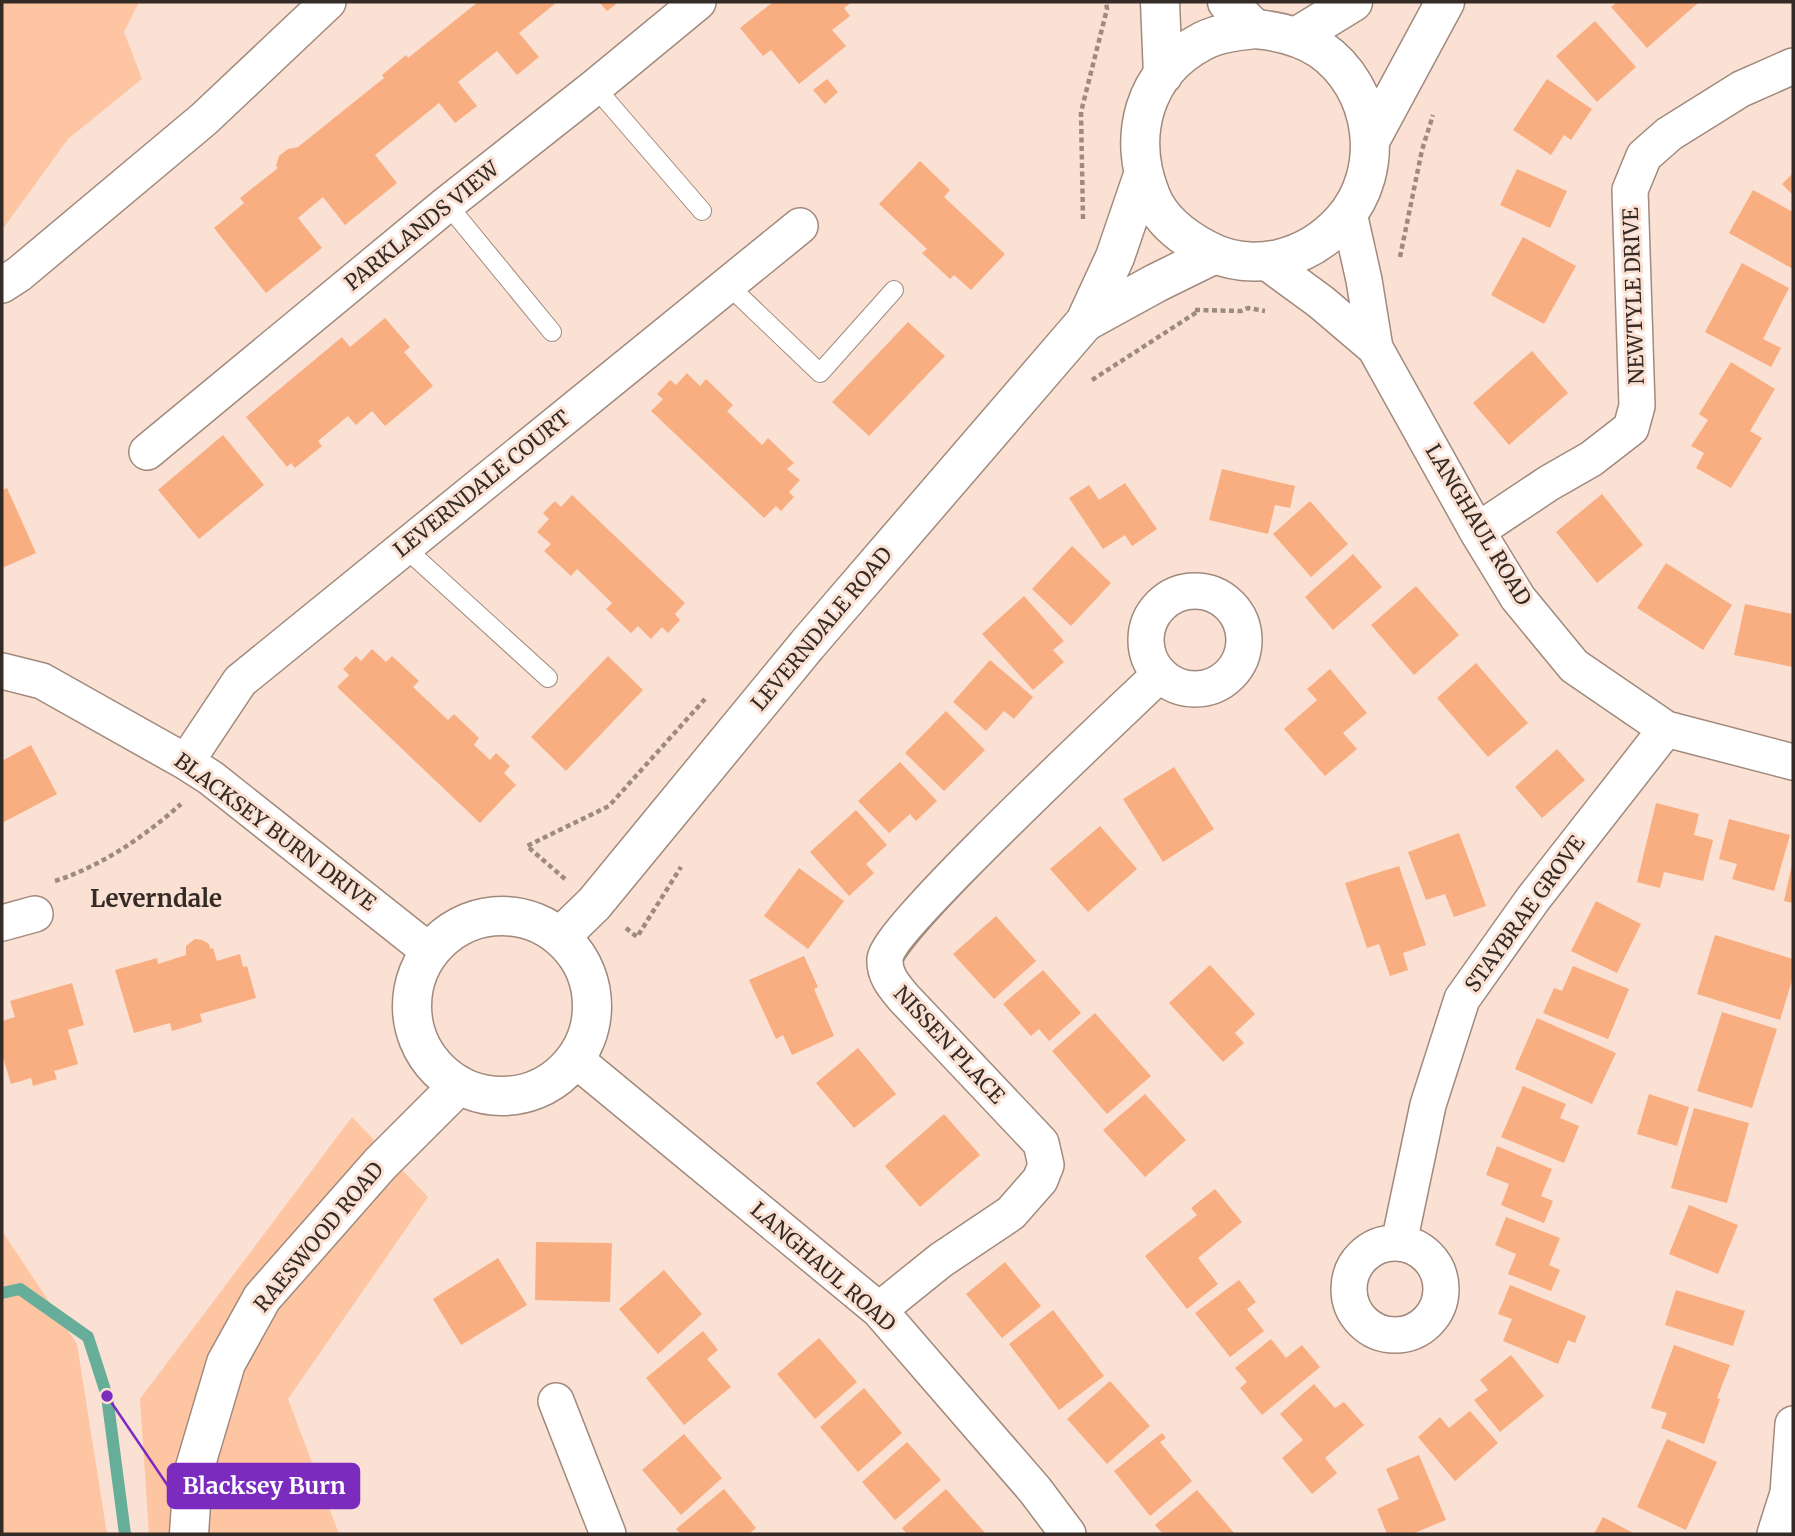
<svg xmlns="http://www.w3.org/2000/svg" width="1795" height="1536" viewBox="0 0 1795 1536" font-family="Merriweather,serif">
	<rect width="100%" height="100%" fill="#fbe1d3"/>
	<path fill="#fec5a3" d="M2 2H139L124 32 142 79 68 139 2 230Z
		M352 1117 428 1197 288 1399 339 1534H149L140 1399Z
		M2 1231 77 1344 107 1534H2Z"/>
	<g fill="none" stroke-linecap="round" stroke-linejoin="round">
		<path stroke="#67ae9a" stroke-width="12" d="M2 1293 20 1289 88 1337 107 1396 125 1534"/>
	</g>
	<path fill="#f8ae81" d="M478 2H557L519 33 539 57 517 75 497 51 458 82 477 106 455 123 439 103 375 155 397 183 345 225 323 197 298 218 322 248 266 293 214 228 244 203 240 198 278 168 276 166 279 156 288 149 298 147 384 78 382 75 406 55 408 58Z
		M599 2H619L607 11Z
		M773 2H852L844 8 850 16 832 30 846 46 799 84 771 50 763 56 740 28Z
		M1617 2H1699L1647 48 1611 7Z
		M1595 21 1636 67 1597 102 1556 56Z
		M827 79 838 92 825 104 813 90Z
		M1547 79 1592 109 1571 140 1564 135 1551 155 1513 130Z
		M920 161 950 190 944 197 1005 254 971 290 954 275 950 279 922 253 927 249 879 204Z
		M1517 169 1567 191 1550 228 1500 205Z
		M1793 173V195L1782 184Z
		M1753 190 1793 212V269L1729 233Z
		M1523 237 1576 266 1544 324 1491 295Z
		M1742 263 1789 288 1763 339 1781 348 1771 367 1705 332Z
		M385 318 410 347 404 352 433 386 385 426 372 411 356 425 348 416 318 441 322 446 295 468 291 463 287 467 246 417 342 337 350 347Z
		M908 322 945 356 869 436 832 402Z
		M1532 351 1568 393 1509 445 1473 403Z
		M1731 362 1775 389 1750 431 1762 438 1731 488 1696 468 1704 453 1691 446 1708 420 1699 414Z
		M687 373 700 386 706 379 733 405 727 411 762 445 768 438 794 463 787 469 800 480 789 492 794 497 781 511 776 506 764 518 651 411 663 399 657 394 670 380 676 385Z
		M223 435 264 485 199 539 158 490Z
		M1222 469 1295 486 1290 508 1275 505 1268 534 1209 520Z
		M1125 483 1157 529 1132 546 1125 535 1103 549 1069 498 1089 485 1099 500Z
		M7 488 36 553 2 568V490Z
		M1602 494 1643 545 1597 583 1556 532Z
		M572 495 685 603 675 614 680 620 668 633 662 627 651 639 638 626 631 633 606 609 612 603 577 569 571 576 544 551 551 544 537 532 549 519 543 513 555 501 561 507Z
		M1310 501 1348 544 1311 577 1273 534Z
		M1072 546 1111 583 1071 626 1032 589Z
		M1353 554 1382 587 1333 630 1305 597Z
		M1666 563 1732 605 1703 650 1637 608Z
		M1416 586 1459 635 1414 675 1371 625Z
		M1024 596 1064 641 1053 650 1064 662 1033 690 982 634Z
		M1745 604 1793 614V667L1734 655Z
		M372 649 386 662 392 656 419 681 413 687 448 720 454 714 479 738 474 745 490 760 496 753 510 766 504 773 516 785 480 823 337 687 349 675 343 669 356 656 361 661Z
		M608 656 643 690 566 771 531 737Z
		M990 660 1033 697 1014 719 1004 711 986 731 953 702Z
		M1476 663 1528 723 1488 757 1437 698Z
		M1330 669 1367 713 1343 733 1357 749 1325 776 1284 729 1317 700 1307 689Z
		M946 711 985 750 944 791 905 753Z
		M31 745 57 794 2 823V761Z
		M1557 749 1585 780 1542 818 1515 787Z
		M900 762 937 801 916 821 910 814 889 833 858 801Z
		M1174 767 1214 829 1163 862 1123 799Z
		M1656 803 1699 814 1694 835 1713 840 1703 881 1664 872 1660 888 1637 882Z
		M856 810 887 845 866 864 874 873 849 896 810 852Z
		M1729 819 1790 835 1774 891 1732 879 1737 864 1719 859Z
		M1100 826 1137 869 1088 912 1050 869Z
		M1459 833 1486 906 1454 917 1445 894 1426 900 1408 852Z
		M1792 864H1793V903L1784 901Z
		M1399 866 1426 945 1403 953 1408 970 1390 976 1379 944 1367 948 1345 883Z
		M799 868 844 901 808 949 764 916Z
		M1596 901 1641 924 1617 973 1571 951Z
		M996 916 1036 961 994 999 953 954Z
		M1715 935 1793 959V977L1780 1020 1697 994Z
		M195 939 202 940 209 944 210 949 213 948 217 961 240 954 243 967 247 966 256 998 200 1014 202 1022 172 1031 170 1023 134 1033 115 970 157 958 158 964 186 955V946Z
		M804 956 818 987 814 989 834 1036 792 1055 783 1035 776 1039 749 980Z
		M1210 965 1255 1014 1235 1033 1244 1043 1223 1062 1169 1003Z
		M1573 966 1629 989 1608 1039 1543 1013 1554 988 1562 991Z
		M1043 970 1081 1013 1049 1041 1039 1029 1031 1036 1003 1004Z
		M72 983 84 1025 68 1030 78 1064 54 1071 57 1079 33 1086 31 1078 11 1084 2 1054V1021L15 1017 10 1001Z
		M1722 1012 1777 1029 1752 1108 1697 1091Z
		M1095 1013 1151 1076 1107 1114 1052 1051Z
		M1537 1018 1616 1053 1592 1104 1515 1069Z
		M858 1048 896 1094 854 1128 816 1083Z
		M1523 1086 1566 1104 1560 1118 1579 1126 1564 1163 1501 1137Z
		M1145 1094 1186 1140 1145 1177 1103 1130Z
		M1649 1094 1689 1107 1677 1146 1637 1134Z
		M1694 1108 1749 1123 1727 1203 1671 1188Z
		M944 1114 980 1155 920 1207 885 1166Z
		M1497 1146 1552 1169 1541 1196 1553 1201 1544 1223 1501 1205 1509 1184 1486 1175Z
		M1215 1189 1242 1222 1198 1258 1218 1284 1187 1309 1145 1256 1197 1215 1191 1208Z
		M1689 1205 1738 1225 1718 1274 1669 1254Z
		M1506 1217 1560 1238 1549 1265 1560 1270 1551 1291 1508 1274 1516 1254 1495 1245Z
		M536 1242 612 1243 610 1302 535 1300Z
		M498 1258 527 1305 461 1345 433 1299Z
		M1005 1262 1041 1306 1002 1338 966 1294Z
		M664 1270 702 1314 658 1354 619 1309Z
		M1239 1280 1256 1302 1247 1309 1264 1331 1230 1357 1195 1313Z
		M1510 1285 1586 1316 1575 1343 1568 1340 1558 1364 1503 1341 1512 1319 1498 1314Z
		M1676 1290 1745 1311 1733 1346 1665 1325Z
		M1053 1310 1104 1376 1059 1410 1009 1344Z
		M703 1331 718 1350 707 1359 731 1387 684 1425 646 1378Z
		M819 1338 857 1382 815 1419 777 1374Z
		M1271 1339 1286 1358 1302 1345 1320 1367 1262 1415 1240 1388 1247 1382 1235 1368Z
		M1674 1345 1730 1365 1717 1398 1720 1399 1704 1444 1661 1428 1667 1413 1651 1408Z
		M1511 1355 1544 1396 1500 1432 1474 1400 1488 1390 1480 1380Z
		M1110 1381 1150 1426 1107 1464 1067 1419Z
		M1314 1384 1335 1408 1344 1402 1364 1425 1325 1458 1337 1473 1312 1494 1282 1458 1303 1440 1280 1414Z
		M864 1388 902 1433 858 1472 820 1427Z
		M1470 1411 1498 1443 1455 1481 1418 1437 1440 1417 1449 1428Z
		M1162 1433 1166 1438 1160 1442 1192 1481 1150 1516 1114 1471Z
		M684 1434 722 1478 681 1515 642 1470Z
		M1667 1439 1717 1462 1686 1530 1637 1507Z
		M907 1442 941 1480 895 1520 862 1482Z
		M1419 1455 1446 1520 1412 1534H1387L1377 1509 1399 1499 1386 1469Z
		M724 1489 756 1528 749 1534H681L676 1529Z
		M946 1489 986 1534H907L902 1528Z
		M1197 1490 1235 1534H1163L1155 1525Z
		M1603 1517 1635 1534H1594Z"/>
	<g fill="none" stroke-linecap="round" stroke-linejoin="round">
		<g stroke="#a18a7d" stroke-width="20">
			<path id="service" d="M595 87 702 211
				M447 204 552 332
				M728 285 820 373 894 290
				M404 547 548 678"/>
		</g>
		<g stroke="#a18a7d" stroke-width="38">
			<path id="minor" d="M1349 213 1364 280 1375 348
				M1265 261 1321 302 1375 348 1477 531 1518 598 1574 666 1666 729 1793 762
				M2 285 19 274 204 119 328 2
				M147 452 447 204 595 87 698 2
				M1477 531 1549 483 1591 459 1631 428 1637 406 1630 190 1644 156 1669 134 1741 89 1793 66
				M1146 640a49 49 0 1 1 98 0a49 49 0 1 1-98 0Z
				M2 671 42 681 186 762 211 778 429 951
				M186 762 240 681 800 226
				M2 923 35 914
				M576 1060 879 1310 1035 1490 1068 1534
				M1399 1243 1428 1105 1462 999 1533 899 1666 729
				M1349 1289a46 46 0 1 1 92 0a46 46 0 1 1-92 0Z
				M879 1310 941 1260 1011 1213 1040 1180 1046 1165 1041 1143 903 997C894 986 884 975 885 959 888 928 1122 711 1160 674
				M556 1401 608 1534
				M1775 1534 1788 1493 1793 1424"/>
		</g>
		<g stroke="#a18a7d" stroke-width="41">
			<path id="tertiary" d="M1160 2 1163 75
				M1227 2 1255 29C1278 31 1300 36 1320 49 1376 87 1387 171 1342 221 1325 240 1304 253 1279 259 1255 264 1229 262 1207 250 1184 238 1161 221 1151 196 1127 137 1143 72 1203 41 1219 33 1237 31 1255 29
				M1296 37 1353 2
				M1371 139 1445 2
				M1085 322 1156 283 1215 254
				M412 1006a90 90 0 1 1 180 0a90 90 0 1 1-180 0Z
				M560 937 594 904 807 645 1085 322 1115 257 1143 175
				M189 1534 193 1474 226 1363 262 1298 380 1164 459 1085"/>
		</g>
		<path stroke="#9d8b81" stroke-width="4.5" stroke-dasharray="5 3.5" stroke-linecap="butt" d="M1083 219 1081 112 1107 9 1106 2
			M1400 257 1422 150 1433 115
			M1195 310 1241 311 1248 308 1265 311
			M1092 380 1197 312
			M565 879 527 846 609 806 705 699
			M55 881C102 866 145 836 181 804
			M626 928 637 937 681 867"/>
		<use href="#service" stroke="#fff" stroke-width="18"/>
		<use href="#minor" stroke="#fff" stroke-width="35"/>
		<use href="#tertiary" stroke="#fff" stroke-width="38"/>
	</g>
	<g text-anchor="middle" stroke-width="6" stroke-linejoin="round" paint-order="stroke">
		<g font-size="21" fill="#342b26" stroke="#fbe1d3">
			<text transform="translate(422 226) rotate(-39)" y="7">PARKLANDS VIEW</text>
			<text transform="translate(1634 296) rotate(-92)" y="7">NEWTYLE DRIVE</text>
			<text transform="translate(482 484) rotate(-39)" y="7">LEVERNDALE COURT</text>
			<text transform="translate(1478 525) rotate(59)" y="7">LANGHAUL ROAD</text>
			<text transform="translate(822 629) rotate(-50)" y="7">LEVERNDALE ROAD</text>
			<text transform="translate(275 832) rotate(37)" y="7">BLACKSEY BURN DRIVE</text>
			<text transform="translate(1525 914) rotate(-54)" y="7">STAYBRAE GROVE</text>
			<text transform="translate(949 1045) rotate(47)" y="7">NISSEN PLACE</text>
			<text transform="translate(319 1237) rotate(-50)" y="7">RAESWOOD ROAD</text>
			<text transform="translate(823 1267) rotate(41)" y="7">LANGHAUL ROAD</text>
		</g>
		<g font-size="24" font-weight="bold" fill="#342b26" stroke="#fbe1d3">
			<text x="156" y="907">Leverndale</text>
		</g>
	</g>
	<path fill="none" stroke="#7b2cbf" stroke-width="2.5" d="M107 1396L168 1486"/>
	<circle fill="#7b2cbf" stroke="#fbe1d3" stroke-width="2.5" cx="107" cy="1396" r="7"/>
	<rect fill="#7b2cbf" stroke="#7b2cbf" stroke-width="2.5" x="168" y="1464" width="191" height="44" rx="7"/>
	<g font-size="23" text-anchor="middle" font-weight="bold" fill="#fff">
		<text x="264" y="1494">Blacksey Burn</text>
	</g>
	<rect width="1795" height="1536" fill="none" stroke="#342b26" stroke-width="7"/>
</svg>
